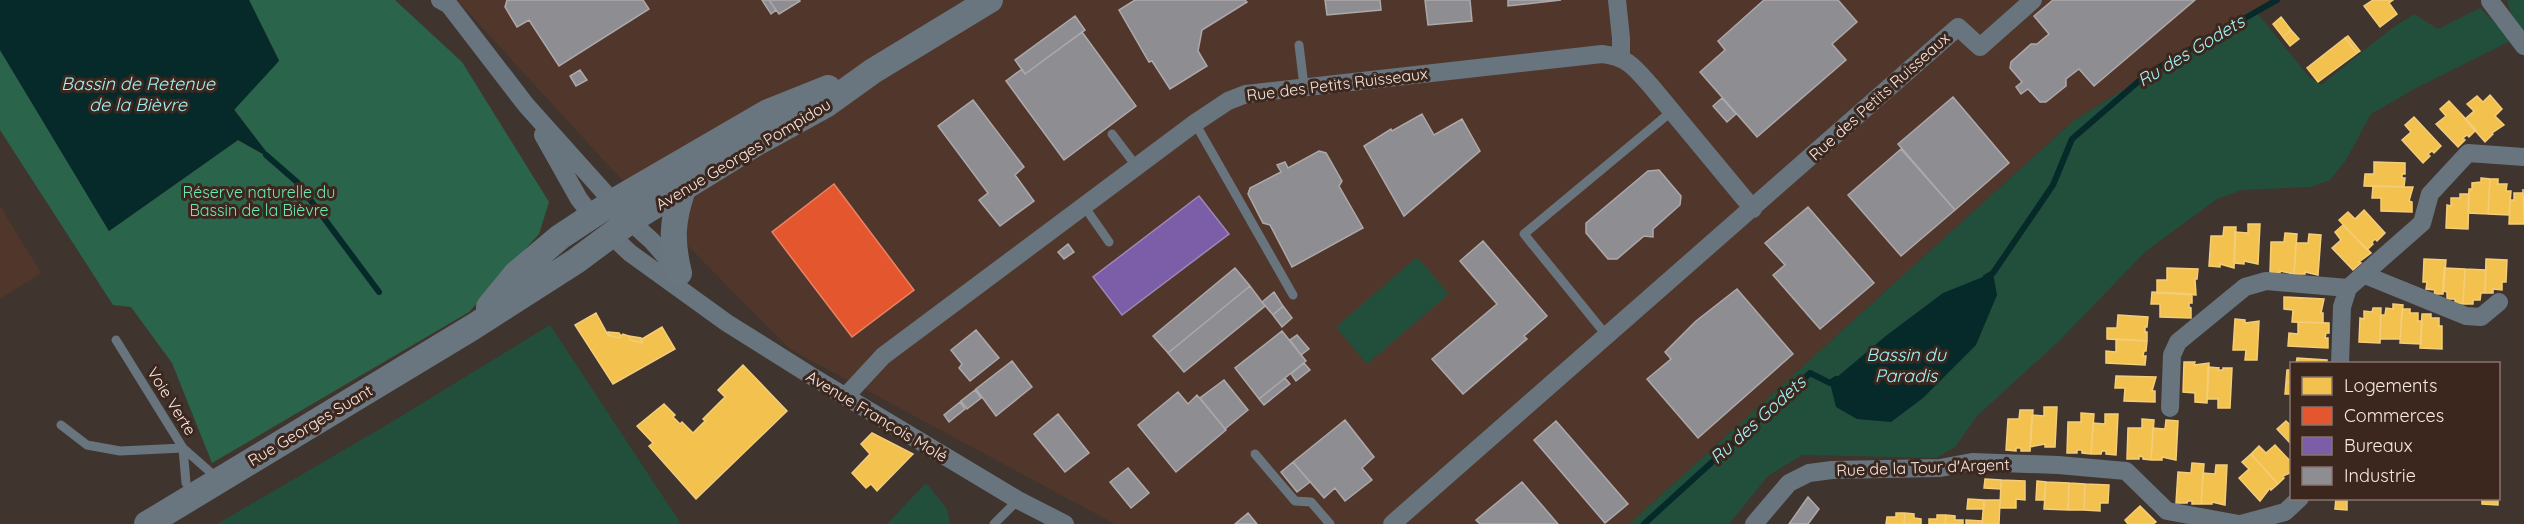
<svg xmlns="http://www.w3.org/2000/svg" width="2524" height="524" viewBox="0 0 2524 524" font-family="Quicksand,sans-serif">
	<rect width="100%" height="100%" fill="#40342e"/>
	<path fill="#51372b" d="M457 0H2270L2073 121 1629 524H1115L790 349 611 168Z
		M0 206 41 273 0 299Z"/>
	<path fill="#224f3b" d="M2507 0H2524V36L2512 17Z
		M2480 8 2512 40 2416 88 2371 114 2346 160 2330 180 2311 187 2242 190 2217 199 2146 251 2059 341 1977 416 1955 447 1936 458 1802 455 1768 476 1729 524H1629L2073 121 2254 9 2309 77 2321 85 2391 29 2414 14 2438 29Z
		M1417 257 1449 294 1367 364 1336 327Z
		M550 325 681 524H217L390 423Z
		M926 483 947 509 950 524H887Z"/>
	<path fill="#2a644b" d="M249 0H395L462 62 549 202 539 234 469 312 212 463 172 363 131 307 113 305 0 130V50L109 231 238 140 270 158 234 109 279 60Z"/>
	<path fill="#06292a" d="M0 0H249L279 61 234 110 272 159 238 140 109 231 0 50Z
		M1993 273 1997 295 1976 345 1923 398 1891 422 1857 419 1836 407 1830 383 1887 335 1943 293Z"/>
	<path fill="#f2c14e" stroke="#f4cd7a" stroke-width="1.5" d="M2373 0H2393L2389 3 2397 14 2380 27 2364 6Z
		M2281 17 2291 30 2283 37 2273 24Z
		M2291 30 2299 39 2290 46 2283 37Z
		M2348 36 2360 51 2357 53 2345 38Z
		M2345 38 2357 53 2318 82 2307 68Z
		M2490 95 2502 109 2495 116 2504 125 2492 133 2493 134 2485 142 2465 119 2474 111 2467 104 2477 96 2483 102Z
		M2449 101 2476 130 2469 137 2467 135 2463 138 2465 140 2458 147 2436 124 2446 116 2440 109Z
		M2414 117 2441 146 2434 153 2432 151 2428 154 2430 156 2423 163 2402 140 2411 132 2405 125Z
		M2374 162 2405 163V174H2402V178H2405L2404 187 2364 186 2365 174H2374Z
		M2481 178 2490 179 2488 214 2468 213 2469 189H2472V183L2481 182Z
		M2490 179H2498V184H2507L2506 191H2511L2509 215 2488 214Z
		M2373 186 2413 187 2409 201 2412 202V212L2381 211V198H2372Z
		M2523 189 2524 224H2509L2510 200H2514V193H2523Z
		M2460 194H2469L2468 229 2446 228 2447 205 2451 206V198H2460Z
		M2364 210 2385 233 2377 241 2375 239 2372 242 2373 244 2367 250 2339 220 2348 212 2355 219Z
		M2248 224H2260L2258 264 2244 261V264L2234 263 2235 232 2248 233Z
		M2343 225 2371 253 2359 262 2361 263 2353 270 2332 248 2341 240 2335 232Z
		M2224 227H2236L2234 268 2220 264V267L2209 266 2211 236H2223Z
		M2285 233 2297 234 2294 274 2280 271V273H2270L2271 242H2284Z
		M2309 234 2321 235 2318 275 2305 272V274H2294L2296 243H2308Z
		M2424 259 2446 260 2443 294H2434L2435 290 2426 289 2427 282H2423Z
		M2486 259 2507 260 2506 282H2502V290L2493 289V293H2485Z
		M2167 268 2198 269 2197 279H2195L2196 295 2157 293V280H2167Z
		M2444 268 2465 269 2463 304 2455 303V299H2447V292L2443 291Z
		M2465 269 2486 270 2485 293H2481L2480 300H2473V304H2463Z
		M2152 292 2192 294V303H2189V307L2191 308V318L2160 317V304H2151Z
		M2284 297 2324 299 2321 313H2323V323L2292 322 2293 310 2284 309Z
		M2393 304 2403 305 2400 339H2380L2381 315H2385L2386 308 2393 309Z
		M2373 308H2381L2380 343 2359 342 2360 318 2364 319V311L2372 312Z
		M2402 309H2410V313H2418V321H2422L2421 344 2400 343Z
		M596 313 608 335 619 338 623 334 629 336 630 340 642 343V339L662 327 675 349 613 384 575 325Z
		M2422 314H2431V318H2439V326H2442V349L2420 348Z
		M2118 315 2148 317 2147 327H2145V332H2147V341L2107 339V328H2117Z
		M2235 319 2245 320V323L2259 321 2257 360H2245L2246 350H2233Z
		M2298 322 2329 323V333H2326L2325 338H2328V348L2288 346 2289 333 2298 334Z
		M608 332 619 333 621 336 619 338 608 335Z
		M629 336 641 338 642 343 630 340Z
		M2116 339 2147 341 2146 351H2144L2143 356H2146L2145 365 2106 363V351L2116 352Z
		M2297 358 2327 360V364H2296Z
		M2184 362H2195L2194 365 2209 363 2207 403 2195 402V393L2183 392Z
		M743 365 787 411 696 499 649 446 653 443 637 426 664 404 675 415 673 417 680 424 682 422 693 433 705 421 703 419 725 397 718 390Z
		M2208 367 2219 368 2218 370H2223V368H2232L2230 408H2218V399H2207Z
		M2287 370H2292V382H2286Z
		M2116 376 2156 377 2152 391H2155V402L2124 401 2125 388H2115Z
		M2286 382H2292V394H2285Z
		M2044 407H2057L2055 447H2045V444L2030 447 2032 415 2044 416Z
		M2020 410H2033L2030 451H2021V448H2016V451L2006 450 2008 419H2019Z
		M2081 413 2094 414 2091 454 2082 453V450H2077V453H2067L2068 422H2081Z
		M2105 414H2118L2116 455 2106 454V451H2102L2101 454H2091L2093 423 2105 424Z
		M2142 419 2154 420 2151 460 2143 459V457L2139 456V459H2127L2128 428H2142Z
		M2166 420 2178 421 2176 460 2162 457V460H2151L2153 428 2165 429Z
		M2286 421 2292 427V445L2277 429Z
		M872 433 913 454 877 491 871 484 866 488 852 473 870 454 861 444Z
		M2275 445 2292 463V472L2283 476 2284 478 2278 484 2251 454 2259 446 2266 453Z
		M2251 454 2278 484 2271 490 2270 488 2260 501 2239 478 2249 469 2242 462Z
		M2192 463 2204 464 2201 504H2192V501H2188L2187 503H2176L2178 472 2191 473Z
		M2216 465H2227L2225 505 2212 502V504H2201L2203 473 2215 474Z
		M1985 479 2001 480V489L1984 488Z
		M2001 480 2025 481V500L2016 499V508H2000Z
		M2037 481 2046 482 2044 500H2036Z
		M2046 482 2069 483 2068 510 2044 509Z
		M2069 483 2085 484 2084 510H2068Z
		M2085 484 2109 485 2108 503H2100V511L2084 510Z
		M2336 498H2347V510L2335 509Z
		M2482 498H2498V505L2482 504Z
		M1968 499 1984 500V509H1967Z
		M1984 500H2000L1999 524H1982Z
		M2140 506 2156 522 2153 524H2128L2125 520Z
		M1896 513H1905L1904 524H1886L1887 517H1896Z
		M1905 513 1914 514V518L1921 519V524H1904Z
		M1937 515H1946L1945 524H1929V519H1937Z
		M1946 515 1955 516V520H1963V524H1945Z
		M1966 520 1982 521V524H1966Z"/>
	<path fill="#e4572e" stroke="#ea8264" stroke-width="1.5" d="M834 184 914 290 852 337 772 232Z"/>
	<path fill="#7b5ea7" stroke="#a087b9" stroke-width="1.5" d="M1199 196 1229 234 1122 315 1093 277Z"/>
	<path fill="#8d8d92" stroke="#ada8aa" stroke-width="1.5" d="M507 0H643L649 9 559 66 529 20 517 27 505 7Z
		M762 0H769L776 10 771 14Z
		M769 0H799L800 1 779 14Z
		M1135 0H1245L1247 2 1202 30 1198 51 1207 66 1170 89 1152 61 1149 62 1119 10Z
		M1325 0H1380L1381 10 1327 15Z
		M1425 0H1470L1472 21 1428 25Z
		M1508 0H1561L1508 6Z
		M1764 0H1838L1857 22 1832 44 1846 60 1757 137 1700 72 1725 50 1718 41Z
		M2053 0H2195L2094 86 2079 69 2066 79V86L2046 102H2040L2028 89 2021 94 2016 87 2022 82 2010 68 2011 62 2031 44H2037L2049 34 2034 16Z
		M1075 16 1085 30 1025 74 1015 60Z
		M1082 32 1136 106 1064 160 1006 81 1022 69 1025 74Z
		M580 70 587 80 576 86 570 76Z
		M1953 97 2009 163 1955 210 1898 144Z
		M1722 98 1736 114 1727 122 1713 106Z
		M973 100 1024 167 1015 175 1034 201 1000 226 979 200 988 193 938 126Z
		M1422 114 1434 135 1462 119 1480 151 1404 216 1364 146 1391 129 1392 131Z
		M1901 149 1955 210 1901 256 1848 195Z
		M1319 151 1326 153 1342 181 1339 186 1363 228 1292 267 1270 225 1263 223 1248 194 1250 188 1281 172 1277 165 1285 162 1288 168Z
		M1659 170 1681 196 1680 205 1653 229V237L1644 236 1617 259H1608L1586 233V223L1648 171Z
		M1808 207 1874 283 1820 329 1773 275 1785 265 1765 243Z
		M1483 241 1547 316 1524 336 1527 339 1463 394 1432 359 1497 304 1460 261Z
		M1068 244 1074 252 1064 259 1058 252Z
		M1235 268 1250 286 1168 353 1153 336Z
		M1250 286 1265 306 1184 372 1168 353Z
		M1737 289 1793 354 1698 438 1647 379 1671 359 1665 352 1696 321Z
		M1274 292 1283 306 1273 315 1262 302Z
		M1283 306 1292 318 1282 327 1273 315Z
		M976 330 999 358 970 381 959 368 962 364 951 350Z
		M1282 331 1306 361 1259 399 1235 368Z
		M1297 335 1309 349 1301 355 1290 340Z
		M1012 361 1032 387 996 416 976 389Z
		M1304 363 1310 370 1296 381 1291 374Z
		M1285 378 1290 384 1264 405 1259 399Z
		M1224 380 1248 410 1225 429 1200 398Z
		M975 390 981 398 967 409 961 401Z
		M1178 392 1188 404 1197 395 1226 430 1176 472 1138 425Z
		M960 402 965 409 949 422 944 415Z
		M1058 414 1089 453 1065 472 1034 434Z
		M1345 420 1374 457 1362 468 1372 480 1345 501 1335 488 1324 498 1293 462Z
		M1556 421 1628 504 1605 523 1534 440Z
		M1293 462 1310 482 1297 492 1281 472Z
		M1128 468 1149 493 1131 508 1110 482Z
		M1522 482 1558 524H1480L1476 520Z
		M1808 497 1819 509 1808 524H1789Z
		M1248 513 1257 524H1235Z"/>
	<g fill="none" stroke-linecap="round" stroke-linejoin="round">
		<path stroke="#06292a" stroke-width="6" d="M266 155 297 182 379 292
			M1986 277 1993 273 2053 185 2072 139 2147 74 2277 0
			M1644 524 1810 373 1830 383 1836 379"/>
		<path stroke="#68757e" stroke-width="9" d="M1299 45 1304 86
			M1195 123 1293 295
			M1112 134 1137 167
			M1084 206 1109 242
			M1607 336 1524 234 1672 111
			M116 340 183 448 186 483
			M61 425 87 445 120 451 183 448 217 478
			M1255 454 1295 501 1311 502 1330 524
			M994 524 1018 500"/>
		<path stroke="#68757e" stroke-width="18" d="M440 0 449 5 526 105 613 202
			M1617 0 1621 38V57
			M2490 1 2524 46
			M543 135 579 199 593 217
			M630 221 652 241 678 271
			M612 236 630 253 727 323 813 377 1018 500 1065 524
			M2365 275 2466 316 2481 317 2499 302
			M2340 364 2342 307 2348 288 2422 223 2430 194 2468 153 2524 157
			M846 396 883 356 1195 123 1228 101 1246 94 1602 54C1628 57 1635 68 1651 86L1753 209
			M2170 408 2172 355 2178 342 2245 287 2266 281 2348 288
			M1392 524 1958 27 1980 47 2033 0
			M1754 524 1789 483 1809 473 1832 470 1940 468 1972 462 2058 465 2126 471 2167 511 2239 524
			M2241 524 2285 512 2300 498"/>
		<path stroke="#6a767f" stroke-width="26" d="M679 273C671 240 672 221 683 189
			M489 307 516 274 560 237 613 202 768 112 828 88
			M147 524 473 327 576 261 630 221 758 142 827 104 873 71 990 0"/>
	</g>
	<g text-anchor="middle" stroke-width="6" stroke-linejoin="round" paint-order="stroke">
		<g font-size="16" fill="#f7e8e2" stroke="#3c271e">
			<text transform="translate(1337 84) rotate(-7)" y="6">Rue des Petits Ruisseaux</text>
			<text transform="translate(1879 96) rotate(-42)" y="6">Rue des Petits Ruisseaux</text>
			<text transform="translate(743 154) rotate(-31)" y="6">Avenue Georges Pompidou</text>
			<text transform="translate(172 401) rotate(58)" y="6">Voie Verte</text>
			<text transform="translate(877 416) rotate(31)" y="6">Avenue François Molé</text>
			<text transform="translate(310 425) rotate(-31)" y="6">Rue Georges Suant</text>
			<text transform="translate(1923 467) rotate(-2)" y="6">Rue de la Tour d'Argent</text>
		</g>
		<g font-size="16" fill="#6be8b3" stroke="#3c271e">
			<text x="259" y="198">Réserve naturelle du<tspan x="259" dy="18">Bassin de la Bièvre</tspan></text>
		</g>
		<g font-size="18" font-style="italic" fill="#a0f4f9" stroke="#3c271e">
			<text transform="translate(2191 51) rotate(-31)" y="6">Ru des Godets</text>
			<text x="138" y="90">Bassin de Retenue<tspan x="138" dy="21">de la Bièvre</tspan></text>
			<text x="1906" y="361">Bassin du<tspan x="1906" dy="21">Paradis</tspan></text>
			<text transform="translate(1758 420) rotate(-42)" y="6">Ru des Godets</text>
		</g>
	</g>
	<rect x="2290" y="362" width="210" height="138" fill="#3c271e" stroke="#87746c" stroke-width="1.5"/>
	<rect x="2302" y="377" width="30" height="18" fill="#f2c14e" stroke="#87746c" stroke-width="1.5"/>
	<text x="2344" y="392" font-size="18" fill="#f7e8e2">Logements</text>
	<rect x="2302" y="407" width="30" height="18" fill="#e4572e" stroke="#87746c" stroke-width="1.5"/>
	<text x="2344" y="422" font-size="18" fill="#f7e8e2">Commerces</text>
	<rect x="2302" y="437" width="30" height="18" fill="#7b5ea7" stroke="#87746c" stroke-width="1.5"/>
	<text x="2344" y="452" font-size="18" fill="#f7e8e2">Bureaux</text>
	<rect x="2302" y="467" width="30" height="18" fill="#8d8d92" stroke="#87746c" stroke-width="1.5"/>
	<text x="2344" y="482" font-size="18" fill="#f7e8e2">Industrie</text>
</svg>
